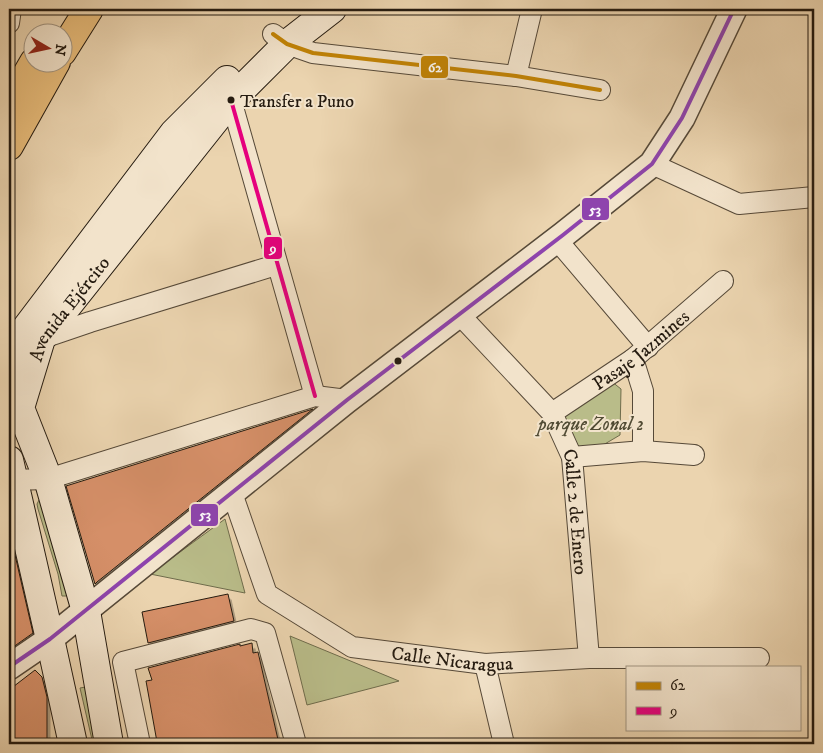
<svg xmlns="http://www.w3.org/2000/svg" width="823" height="753" viewBox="0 0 823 753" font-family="'IM FELL DW Pica',serif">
	<defs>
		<filter id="shadow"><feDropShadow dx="3" dy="5.5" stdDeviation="0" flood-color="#0004"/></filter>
	</defs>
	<rect width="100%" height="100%" fill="#ebd4af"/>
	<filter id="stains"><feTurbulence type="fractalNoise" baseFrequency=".004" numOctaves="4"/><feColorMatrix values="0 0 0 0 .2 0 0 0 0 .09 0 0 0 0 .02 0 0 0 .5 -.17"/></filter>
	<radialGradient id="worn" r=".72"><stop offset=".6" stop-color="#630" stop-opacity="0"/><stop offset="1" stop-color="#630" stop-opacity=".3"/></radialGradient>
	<path fill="#b9bc89" stroke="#6f6c4c" d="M606 377 621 389 620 435 598 448 571 450 557 421Z
		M39 500H43L69 594 66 596H62L58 574 38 509 37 504Z
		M225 519 245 593 150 574Z
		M290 636 399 681 307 705Z
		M91 686 102 744H93L80 688Z"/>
	<path fill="#d58f67" stroke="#251b10" filter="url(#shadow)" d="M313 409 97 582 95 584 66 486Z
		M9 529 33 633 9 650Z
		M228 594 234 621 148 643 142 612Z
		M252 643 253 653 258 652 279 744H164L163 740 157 742 146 681 152 680 148 668 240 644V646Z
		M35 670 42 677 47 697V744H9V690Z"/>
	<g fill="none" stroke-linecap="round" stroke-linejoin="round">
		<g stroke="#564938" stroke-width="22">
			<g id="minor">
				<path d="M9 23 11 9"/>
				<path d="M273 34 287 44 313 53 516 76 600 90"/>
				<path d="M516 76 532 9"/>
				<path d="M231 100 315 396"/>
				<path d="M652 164 739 204 814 197"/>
				<path d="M557 240 648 347"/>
				<path id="s1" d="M459 314 552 413 572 457 589 658"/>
				<path d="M40 339 90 322 276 265"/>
				<path d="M633 359 643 391V451"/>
				<path id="s2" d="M552 413 633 359 723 281"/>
				<path d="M572 457 643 451 694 455"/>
				<path d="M9 480 48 479 315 396 347 400"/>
				<path id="s3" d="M232 493 267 594 352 647 485 664 589 658H759"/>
				<path d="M485 664 504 744"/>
				<path d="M140 744 123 662 251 629 265 633 296 744"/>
			</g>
		</g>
		<g stroke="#564938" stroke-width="28">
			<path id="tertiary" d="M9 667 50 639 347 400 563 235 652 164 682 118 734 9"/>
		</g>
		<g stroke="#251b10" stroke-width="30">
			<g id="secondary">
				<path d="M9 370 21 335 174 133 227 80"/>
				<path d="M9 460 50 639 73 744"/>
				<path id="s4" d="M109 744 86 611 48 479 20 408 41 339 231 100 287 44 332 9"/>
			</g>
		</g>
		<g stroke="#251b10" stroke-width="30">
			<path id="primary" d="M62 52 89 9
				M9 105 34 62
				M9 146 56 62"/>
		</g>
		<use href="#minor" stroke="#f2e3cb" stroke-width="20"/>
		<use href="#tertiary" stroke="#f2e3cb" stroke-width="25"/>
		<use href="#secondary" stroke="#f2e3cb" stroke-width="28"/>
		<use href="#primary" stroke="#e6ba78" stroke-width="28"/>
		<g stroke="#f2e3cb" stroke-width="8">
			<path id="bus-1" d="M273 34 287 44 313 53 516 76 600 90"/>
		</g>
		<g stroke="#f2e3cb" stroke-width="8">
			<path id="bus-2" d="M231 100 315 396"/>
		</g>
		<g stroke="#f2e3cb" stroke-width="8">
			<path id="bus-3" d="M9 667 50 639 347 400 563 235 652 164 682 118 734 9"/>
		</g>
		<use href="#bus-1" stroke="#c28304" stroke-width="4"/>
		<use href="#bus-2" stroke="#e5007d" stroke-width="4"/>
		<use href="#bus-3" stroke="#8e44ad" stroke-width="4"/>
	</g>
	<g fill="#251b10" stroke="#f2e3cb" stroke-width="2">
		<circle cx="231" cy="100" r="4.5"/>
		<circle cx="398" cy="361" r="4.5"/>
	</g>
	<g text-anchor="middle" stroke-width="4" stroke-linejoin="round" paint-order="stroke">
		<g font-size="18" fill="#251b10" stroke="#f2e3cb" text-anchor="start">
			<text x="240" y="107">Transfer a Puno</text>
		</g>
		<g font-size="19" fill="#251b10" stroke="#f2e3cb">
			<text dy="7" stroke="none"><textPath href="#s4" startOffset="461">Avenida Ejército</textPath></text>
			<text dy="7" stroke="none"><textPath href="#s2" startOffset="109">Pasaje Jazmines</textPath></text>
			<text dy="7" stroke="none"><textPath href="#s1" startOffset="239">Calle 2 de Enero</textPath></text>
			<text dy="7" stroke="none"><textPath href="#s3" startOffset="308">Calle Nicaragua</textPath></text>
		</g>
		<g font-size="19" font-style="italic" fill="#514b34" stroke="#f2e3cb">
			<text x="591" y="430">parque Zonal 2</text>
		</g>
	</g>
	<g stroke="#f2e3cb" stroke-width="2">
		<rect x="420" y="55" width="29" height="24" rx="5" fill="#c28304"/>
		<rect x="581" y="197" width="29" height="24" rx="5" fill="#8e44ad"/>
		<rect x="263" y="236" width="20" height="24" rx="5" fill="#e5007d"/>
		<rect x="190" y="503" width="29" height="24" rx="5" fill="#8e44ad"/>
	</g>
	<g font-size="14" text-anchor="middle" font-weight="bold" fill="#fff">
		<text x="435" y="72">62</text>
		<text x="595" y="214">53</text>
		<text x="273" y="253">9</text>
		<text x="205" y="519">53</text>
	</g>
	<rect width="823" height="753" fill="none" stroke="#ebd4af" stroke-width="30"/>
	<rect x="10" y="10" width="803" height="733" fill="none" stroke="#251b10" stroke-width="2.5"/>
	<rect x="15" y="15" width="793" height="723" fill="none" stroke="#251b10"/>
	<rect x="626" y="666" width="175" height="65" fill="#f2e3cb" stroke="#a09380"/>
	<rect x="636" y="682" width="25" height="8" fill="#c28304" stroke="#a09380"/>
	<text x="670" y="690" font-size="15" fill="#251b10">62</text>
	<rect x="636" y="707" width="25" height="8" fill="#e5007d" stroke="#a09380"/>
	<text x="670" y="716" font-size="15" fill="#251b10">9</text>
	<g transform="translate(48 48) rotate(99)"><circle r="24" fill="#f2e3cb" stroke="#a09380"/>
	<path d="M0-4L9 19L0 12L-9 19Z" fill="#8f2418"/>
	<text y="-8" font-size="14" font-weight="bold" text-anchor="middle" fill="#251b10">N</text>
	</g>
	<rect width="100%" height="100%" filter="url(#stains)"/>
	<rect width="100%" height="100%" fill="url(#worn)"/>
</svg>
